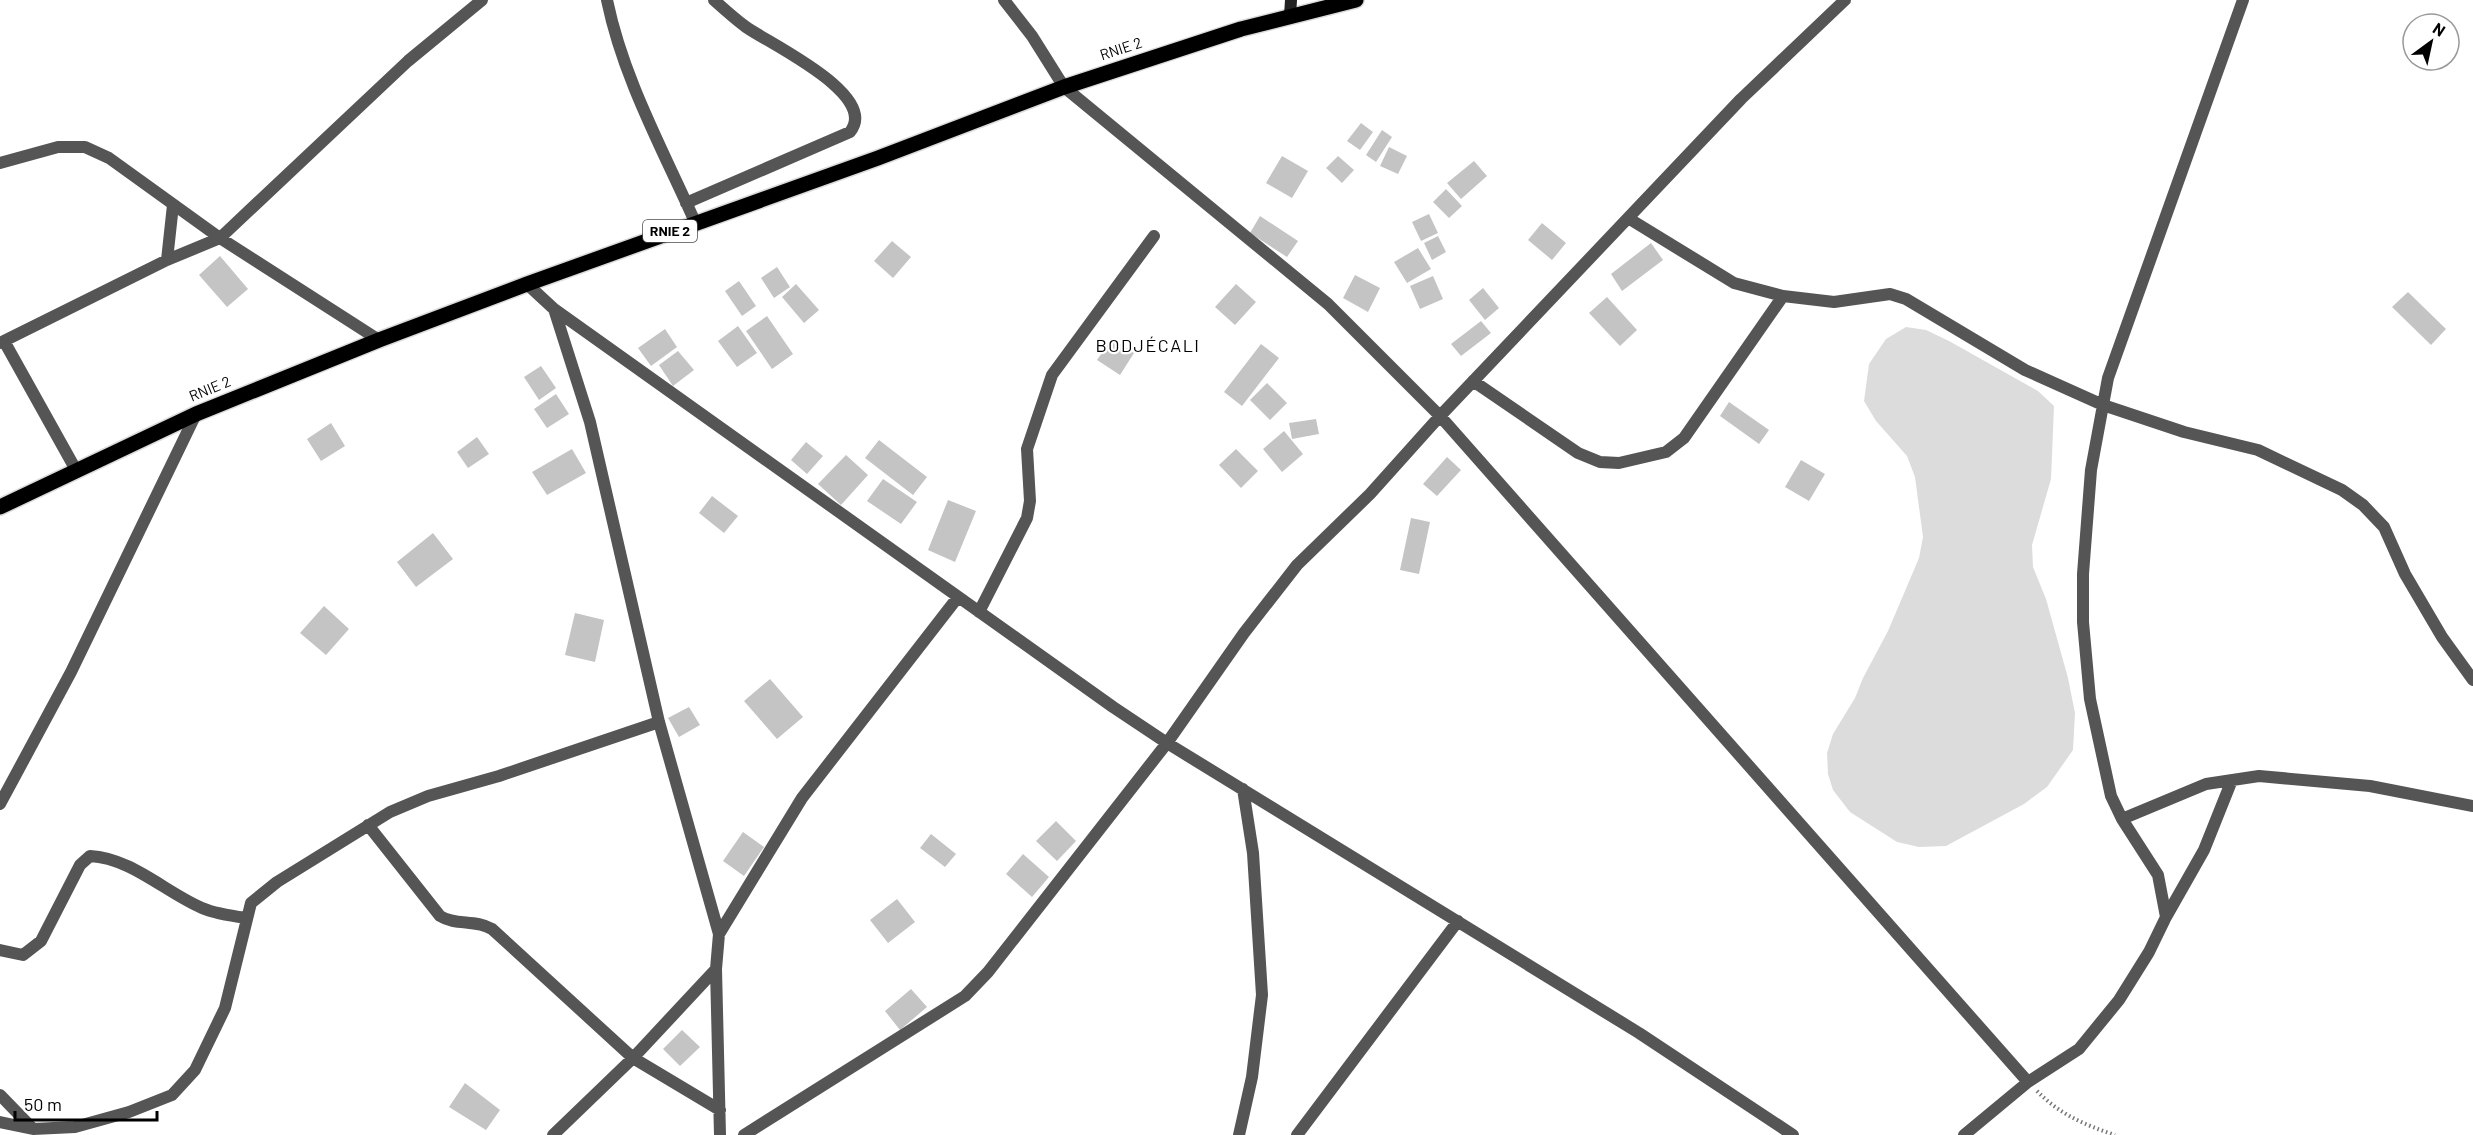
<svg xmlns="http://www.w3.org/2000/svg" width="2473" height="1135" viewBox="0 0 2473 1135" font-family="Barlow,sans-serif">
	<rect width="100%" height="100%" fill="#fff"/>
	<path fill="#dcdcdc" d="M1906 327 1926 330 1949 341 2038 391 2054 406 2051 479 2032 545 2033 567 2046 599 2068 678 2075 713 2073 750 2047 787 2024 804 1946 846 1919 847 1897 842 1850 812 1833 790 1828 774 1827 753 1833 734 1855 698 1863 678 1888 631 1919 558 1923 537 1915 477 1907 456 1876 421 1864 401 1869 364 1886 339Z"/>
	<path fill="#c4c4c4" d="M1361 123 1373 132 1360 150 1347 141Z
		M1382 130 1392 137 1376 162 1366 155Z
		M1389 147 1407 156 1398 174 1380 166Z
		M1282 156 1308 171 1292 198 1266 183Z
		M1338 156 1354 170 1342 183 1326 168Z
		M1474 161 1487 176 1461 199 1447 183Z
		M1446 189 1462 206 1449 218 1433 202Z
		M1429 214 1438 233 1421 241 1412 222Z
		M1260 216 1298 241 1287 257 1250 233Z
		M1542 223 1566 243 1552 260 1528 240Z
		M1438 236 1446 252 1432 260 1424 243Z
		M892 241 911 257 893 278 874 261Z
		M1651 243 1663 260 1622 291 1611 274Z
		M1418 248 1431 269 1407 283 1394 262Z
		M220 256 248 289 227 307 199 275Z
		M777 267 790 287 774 298 761 278Z
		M1355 275 1380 288 1368 312 1343 298Z
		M1433 276 1443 299 1420 309 1410 286Z
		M739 281 756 306 742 316 725 291Z
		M796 284 819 310 804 323 782 297Z
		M1236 284 1256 302 1235 325 1215 307Z
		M1483 288 1499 308 1485 320 1469 300Z
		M2408 292 2446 329 2431 345 2392 307Z
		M1607 297 1637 330 1620 346 1589 313Z
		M767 316 793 354 772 369 746 331Z
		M1481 321 1491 333 1461 356 1451 344Z
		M738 326 757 353 737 367 718 341Z
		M665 329 677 347 651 366 638 348Z
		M1112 338 1134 353 1120 375 1097 360Z
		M1261 344 1279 358 1242 406 1224 392Z
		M678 351 694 370 673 386 659 365Z
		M541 366 556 388 539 400 524 377Z
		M1267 383 1287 403 1270 420 1250 400Z
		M556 394 569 414 547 428 534 409Z
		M1729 402 1769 430 1759 444 1720 416Z
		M1316 419 1319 434 1292 439 1289 423Z
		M331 423 345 446 321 461 307 439Z
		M1284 431 1303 454 1282 472 1263 449Z
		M477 437 489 454 468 468 457 452Z
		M879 440 927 477 913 495 865 458Z
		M806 442 823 456 807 474 791 460Z
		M572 449 586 473 547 495 532 472Z
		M1236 449 1258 471 1241 488 1219 465Z
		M846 455 868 475 841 505 818 484Z
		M1447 457 1461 470 1437 496 1423 484Z
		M1801 460 1825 474 1809 501 1785 487Z
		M883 479 917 502 901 524 867 501Z
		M712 496 738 516 724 533 699 513Z
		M948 500 976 511 955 562 928 550Z
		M1411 518 1430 522 1419 574 1400 570Z
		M433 533 453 559 416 587 397 562Z
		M324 606 349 629 326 655 300 633Z
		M575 613 604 620 595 662 565 655Z
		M770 679 803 717 777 739 744 701Z
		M689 707 700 725 679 737 668 718Z
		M1056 821 1076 841 1057 861 1036 841Z
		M743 832 764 847 744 876 723 861Z
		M931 834 956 854 945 867 920 848Z
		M1023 854 1049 877 1032 897 1006 874Z
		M897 899 915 922 888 943 870 920Z
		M911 989 927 1007 900 1030 885 1011Z
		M682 1030 700 1047 680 1066 663 1049Z
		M465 1083 500 1110 486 1130 449 1107Z"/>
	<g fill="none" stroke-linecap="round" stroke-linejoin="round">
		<g stroke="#dbdbdb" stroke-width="18">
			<path id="primary" d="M0 507 196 414 379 340 527 284 878 158 1064 87 1241 29 1356 0"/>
		</g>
		<path stroke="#777" stroke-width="4" stroke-dasharray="1.5 3" stroke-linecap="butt" d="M2037 1091C2059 1114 2085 1125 2115 1135"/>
		<path stroke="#555" stroke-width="12" d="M607 0C623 78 663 150 695 222
			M1004 0 1032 36 1064 87 1328 304 1440 416 2028 1082
			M0 163 58 147H85L109 158 220 238 379 340
			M686 203 850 132C880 95 770 44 746 27 735 19 724 9 714 0
			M1628 218 1734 283 1783 296 1834 302 1890 294 1906 299 2025 370 2103 405 2184 432 2258 450 2342 490 2363 505 2384 527 2405 574 2442 637 2473 680
			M167 260 173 205
			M527 284 554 309 1113 707 1167 743 1639 1033 1793 1135
			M554 309 590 422 659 722 719 934 716 969 720 1135
			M4 341 76 470
			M0 343 167 260 220 238 408 61 482 0
			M1473 381 1578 453 1600 462 1619 463 1666 452 1684 438 1783 296
			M979 612 1027 518 1030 501 1027 449 1052 375 1154 236
			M0 804 71 672 196 414
			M2122 819 2206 784 2259 776 2370 786 2473 806
			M368 825 440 916C456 926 475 919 492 929L633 1058 720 1110
			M2166 917 2158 875 2122 819 2111 796 2090 699 2083 622V574L2091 470 2108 378 2243 0
			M719 934 802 798 958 597
			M0 950 23 955 41 941 80 865 90 856C131 858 165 892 202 908 216 914 232 916 247 918
			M0 1095 33 1129
			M0 1122 33 1129 75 1127 129 1112 172 1095 195 1070 225 1008 251 903 277 882 390 812 428 796 499 776 659 722
			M553 1135 633 1058 716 969
			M744 1135 965 996 988 972 1167 743 1244 633 1297 565 1370 494 1440 416 1741 99 1845 0
			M1239 1135 1252 1077 1262 995 1253 853 1243 789
			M1297 1135 1458 921
			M1964 1135 2028 1082 2079 1049 2119 1000 2149 952 2166 917 2204 850 2232 780"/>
		<path stroke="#222" stroke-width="12" d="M1290 16 1291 0"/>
		<use href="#primary" stroke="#000" stroke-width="15"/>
	</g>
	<g text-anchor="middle" stroke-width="4.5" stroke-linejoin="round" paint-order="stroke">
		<rect fill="#fff" stroke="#4c4c4c" stroke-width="1.5" x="643" y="220" width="54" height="22" rx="4.5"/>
		<g font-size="14" font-weight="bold" fill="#000">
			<text x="670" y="236">RNIE 2</text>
		</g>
		<g font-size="15" fill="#000" stroke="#fff">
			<text transform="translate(1121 49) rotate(-18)" y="5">RNIE 2</text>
			<text transform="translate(210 389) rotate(-22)" y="5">RNIE 2</text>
		</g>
		<g font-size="18" letter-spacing="1.5" fill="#000" stroke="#fff">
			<text x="1148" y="352">BODJÉCALI</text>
		</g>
	</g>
	<g transform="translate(2431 42) rotate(33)"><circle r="28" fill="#ffffff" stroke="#999999" stroke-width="1.5"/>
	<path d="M0-4.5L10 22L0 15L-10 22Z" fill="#000000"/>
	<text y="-9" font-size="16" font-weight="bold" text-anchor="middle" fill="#000000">N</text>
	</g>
	<path d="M15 1111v9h142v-9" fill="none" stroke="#000000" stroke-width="3"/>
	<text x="24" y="1111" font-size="18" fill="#000000" stroke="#ffffff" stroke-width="4.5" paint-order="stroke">50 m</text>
</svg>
